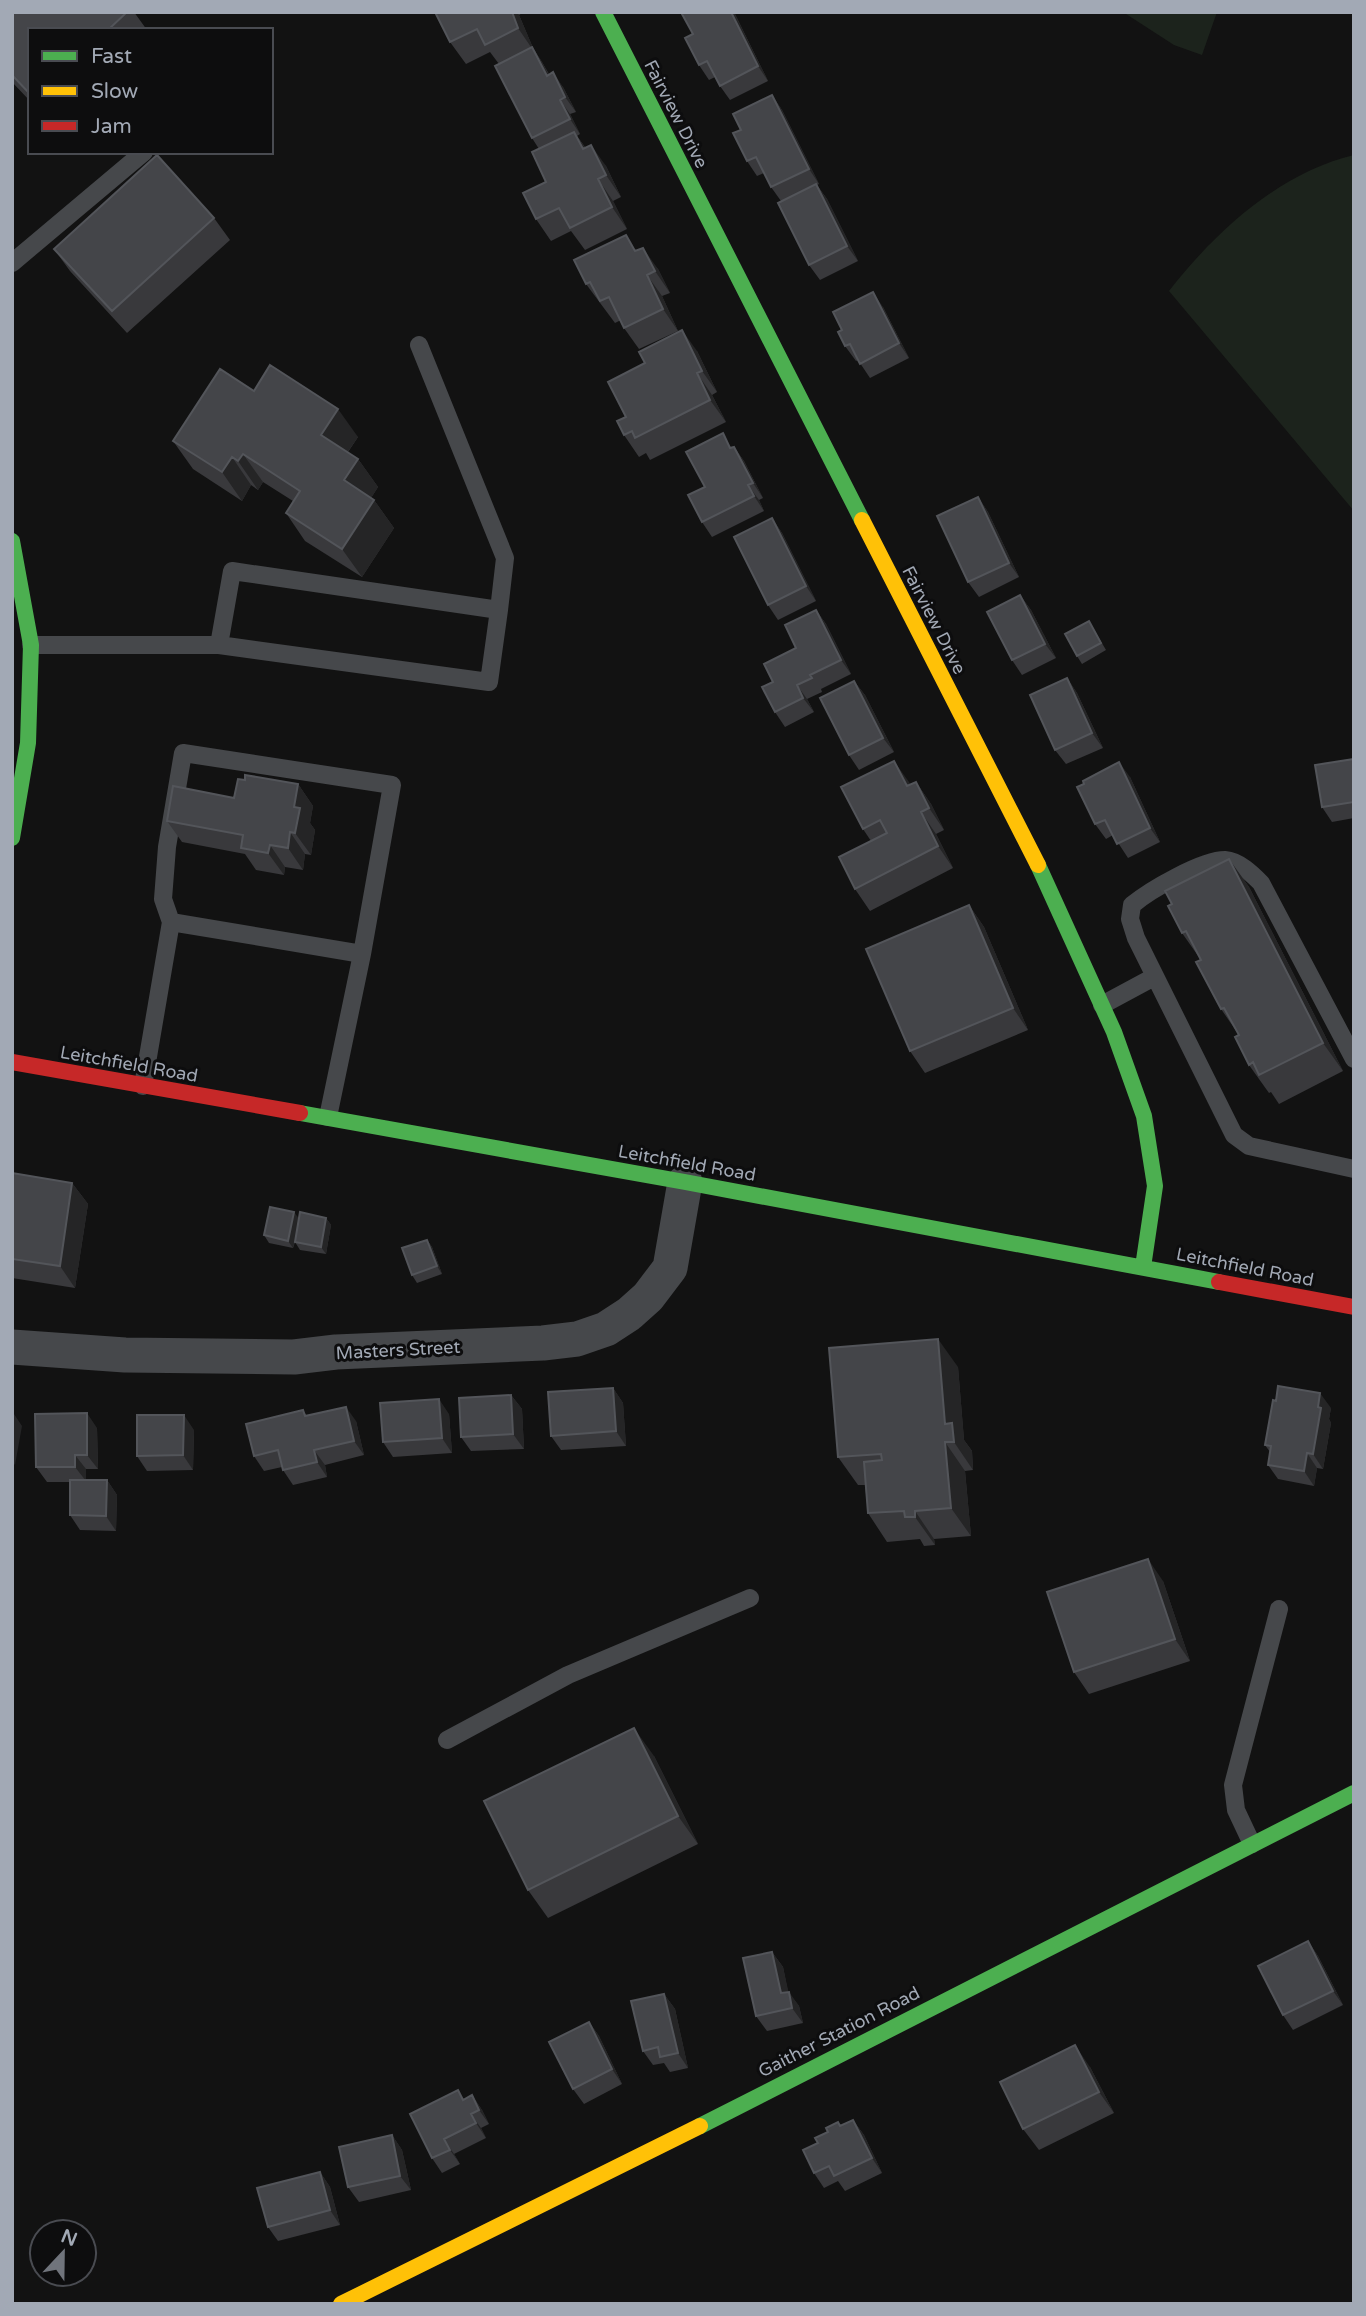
<svg xmlns="http://www.w3.org/2000/svg" width="1366" height="2316" viewBox="0 0 1366 2316" font-family="'Varela Round',sans-serif">
	<rect width="100%" height="100%" fill="#121212"/>
	<path fill="#1c231c" d="M1123 12H1217L1202 55 1174 45Z
		M1354 155V511L1169 291C1216 231 1279 173 1354 155Z"/>
	<g fill="none" stroke-linecap="round" stroke-linejoin="round">
		<path stroke="#46484b" stroke-width="18" d="M12 263 144 152
			M419 345 505 558 499 610
			M31 645H219L489 682 499 610 232 571 219 645
			M171 922 163 899 167 847 183 753 392 785 362 954
			M1102 1005 1154 977
			M1354 1059 1261 883C1252 874 1239 861 1225 860 1202 860 1150 890 1132 905L1130 919 1136 938 1234 1135 1249 1146 1354 1169
			M143 1086 171 922 362 954 328 1117
			M447 1740 568 1675 750 1598
			M1252 1844 1236 1810 1233 1785 1279 1609"/>
		<path stroke="#46484b" stroke-width="35" d="M12 1347 125 1355 294 1357 336 1352 543 1343 577 1339 606 1329 629 1314 648 1297 670 1268 685 1182"/>
		<path stroke="#4caf50" stroke-width="16" d="M603 12 862 520
			M12 541 31 645 28 743 12 838
			M1038 865 1114 1032 1144 1116 1155 1186 1143 1267
			M300 1113 685 1182 1219 1282
			M700 2126 1354 1793"/>
		<path stroke="#ffc107" stroke-width="16" d="M862 520 1038 865
			M341 2304 700 2126"/>
		<path stroke="#c62828" stroke-width="16" d="M12 1062 300 1113
			M1219 1282 1354 1307"/>
	</g>
	<path fill="#39393c" d="M12 12H134L147 30H30V101L12 82Z
		M439 12H524L519 15 533 48 542 62 549 74 563 87 576 112 570 114 580 134 577 136 585 147 606 166 621 197 613 201 627 229 585 250 571 231 551 241 536 219 546 182 539 149 532 138 499 64 490 52 466 64 450 42Z
		M734 12 768 81 730 100 720 86 715 77 709 80 699 65Z
		M772 95 782 110 819 184 817 185 827 199 858 261 820 280 809 265 781 201 771 187 764 173 757 176 747 161 741 130Z
		M214 218 230 240 127 333 70 271 54 249Z
		M637 250 658 269 670 293 662 296 678 331 639 349 624 328 621 320 615 323 586 284Z
		M883 307 909 358 870 378 858 360 856 361 845 346Z
		M697 351 717 392 712 395 726 422 650 460 646 453 639 457 624 435 626 417Z
		M254 391 358 437 348 452 358 459 378 487 371 498 374 500 394 528 362 577 305 541 286 513 293 501 263 482 258 490 251 485 242 501 193 469 173 441Z
		M732 447H734L744 461 763 498 759 500 764 511 712 537 702 522 705 487Z
		M978 497 988 512 1019 577 979 597 968 582Z
		M772 518 782 533 816 601 778 620 768 605Z
		M1020 595 1031 610 1056 658 1022 675 1012 660Z
		M816 610 826 624 851 674 821 689 822 692 807 699 814 712 785 727 775 712 773 682 796 648Z
		M1089 621 1106 650 1082 664 1077 656Z
		M1067 678 1077 693 1103 748 1066 764 1055 750Z
		M854 681 865 695 894 752 859 770 849 755Z
		M1354 759V818L1332 822 1322 807Z
		M1130 777 1160 842 1128 858 1113 835 1106 839 1095 824Z
		M916 782 931 804 944 830 936 834 953 868 870 911 855 889 871 841 863 829 911 785Z
		M298 784 313 806 310 823 315 830 311 855 305 854 303 870 285 867 284 875 256 870 245 854 182 842 167 821 234 798Z
		M1229 859 1249 887 1343 1071 1279 1104 1271 1092 1269 1093 1249 1065 1239 1035 1221 1009 1201 960 1182 933 1172 904Z
		M969 905 984 927 1028 1030 925 1073 910 1051Z
		M12 1173 72 1183 88 1204 75 1288 12 1278Z
		M326 1218 331 1225 326 1254 300 1250 295 1242 293 1248 269 1243 264 1235 299 1219Z
		M427 1240 432 1247 442 1274 417 1283 412 1275Z
		M958 1367 964 1440 972 1451 973 1470 965 1471 971 1536 934 1539 935 1545 924 1546 920 1539 887 1542 868 1513 865 1485H858L838 1457Z
		M613 1388 623 1403 626 1446 561 1450 551 1436Z
		M511 1395 522 1409 524 1449 471 1451 461 1437Z
		M1331 1408 1329 1419 1331 1423 1323 1469 1317 1468 1314 1486 1278 1479 1268 1465 1270 1452 1265 1445Z
		M303 1410 307 1416 356 1421 364 1455 325 1465 327 1477 293 1485 283 1470 282 1467 264 1471 254 1456Z
		M449 1414 452 1453 393 1457 383 1442Z
		M97 1428 98 1469H86V1480H107L117 1495 116 1531 80 1530 70 1515V1482H47L36 1467Z
		M194 1430 193 1470 147 1471 137 1456Z
		M1163 1581 1190 1661 1089 1694 1074 1672Z
		M654 1756 698 1844 548 1918 528 1890Z
		M1308 1941 1318 1956 1343 2005 1293 2030 1283 2015Z
		M772 1952 783 1967 788 1992 799 2006 803 2023 767 2031 756 2016Z
		M664 1994 675 2009 688 2068 670 2072 664 2063 653 2065 643 2051Z
		M589 2022 599 2036 622 2084 584 2104 573 2089Z
		M1090 2067 1114 2113 1039 2150 1023 2129Z
		M472 2095 482 2110 489 2124 481 2128 486 2138 454 2154 460 2164 442 2173 432 2158 465 2099Z
		M853 2120 864 2135 882 2173 845 2191 838 2181 824 2188 814 2173 818 2143 838 2122 841 2126Z
		M392 2135 402 2150 411 2190 359 2202 348 2187Z
		M320 2172 330 2187 340 2225 278 2241 268 2227Z"/>
	<path fill="#252526" d="M512 12H517L519 15 533 48 542 62 557 90 547 76 533 50 518 28Z
		M731 12H734L768 81 758 66Z
		M553 72 563 87 576 112 565 97Z
		M772 95 782 110 819 184 809 169Z
		M560 100 570 114 580 134 570 119Z
		M574 132 589 153 583 149Z
		M591 145 606 166 621 197 606 175Z
		M598 179 613 201 627 229 612 207Z
		M816 184 827 199 858 261 847 246Z
		M643 248 658 269 670 293 655 271Z
		M647 275 662 296 678 331 663 309Z
		M873 292 883 307 909 358 899 343Z
		M682 330 697 351 717 392 702 371Z
		M697 373 712 395 726 422 710 400Z
		M338 409 358 437 340 463 321 435Z
		M734 447 744 461 763 498 753 483Z
		M243 454 263 482 258 490 238 461Z
		M232 457 251 485 242 501 222 472Z
		M358 459 378 487 364 509 344 480Z
		M748 485 759 500 764 511 754 496Z
		M978 497 988 512 1019 577 1009 563Z
		M374 500 394 528 362 577 342 549Z
		M772 518 782 533 816 601 806 586Z
		M1020 595 1031 610 1056 658 1045 644Z
		M816 610 826 624 851 674 841 660Z
		M1067 678 1077 693 1103 748 1092 733Z
		M854 681 865 695 894 752 883 738Z
		M797 685 807 699 814 712 803 698Z
		M894 761 909 782 922 808 907 786Z
		M1119 762 1130 777 1160 842 1150 828Z
		M916 782 931 804 944 830 929 808Z
		M298 784 313 806 310 823 315 830 311 855 295 833 294 807Z
		M921 812 936 834 953 868 938 846Z
		M290 832 305 854 303 870 288 848Z
		M270 845 285 867 284 875 268 853Z
		M1229 859 1249 887 1343 1071 1323 1043Z
		M969 905 984 927 1028 1030 1013 1008Z
		M72 1183 88 1204 75 1288 60 1266Z
		M294 1212 300 1220 293 1248 288 1241Z
		M326 1218 331 1225 326 1254 321 1247Z
		M427 1240 432 1247 442 1274 437 1266Z
		M938 1339 958 1367 964 1440 972 1451 973 1470 954 1442 945 1424Z
		M613 1388 623 1403 626 1446 616 1431Z
		M1320 1393 1331 1408 1329 1419 1331 1423 1323 1469 1313 1454Z
		M511 1395 522 1409 524 1449 513 1434Z
		M439 1399 449 1414 452 1453 442 1438Z
		M346 1407 356 1421 364 1455 354 1441Z
		M12 1411 22 1426 15 1465 12 1461Z
		M87 1413 97 1428 98 1469 87 1455Z
		M184 1415 194 1430 193 1470 183 1455Z
		M945 1442 965 1471 971 1536 951 1508Z
		M314 1450 325 1465 327 1477 317 1462Z
		M1307 1453 1317 1468 1314 1486 1304 1471Z
		M75 1455 86 1469V1481L75 1467Z
		M107 1480 117 1495 116 1531 106 1516Z
		M915 1511 934 1539 935 1545 915 1517Z
		M1148 1559 1163 1581 1190 1661 1175 1639Z
		M634 1728 654 1756 698 1844 678 1816Z
		M1308 1941 1318 1956 1343 2005 1333 1991Z
		M772 1952 783 1967 792 2008 781 1993Z
		M789 1992 799 2006 803 2023 792 2008Z
		M664 1994 675 2009 688 2068 678 2053Z
		M589 2022 599 2036 622 2084 612 2069Z
		M1075 2045 1090 2067 1114 2113 1099 2092Z
		M472 2095 482 2110 489 2124 479 2110Z
		M471 2114 481 2128 486 2138 476 2123Z
		M853 2120 864 2135 882 2173 872 2158Z
		M392 2135 402 2150 411 2190 400 2176Z
		M444 2139 454 2154 460 2164 450 2150Z
		M320 2172 330 2187 340 2225 330 2210Z"/>
	<path fill="#444549" stroke="#53555a" stroke-width="2" d="M12 12H127L108 30H30V94L12 75Z
		M439 12H512L518 28 485 45 477 29 450 42 436 14Z
		M685 12H731L758 66 720 86 707 61 699 65 685 38 693 34 682 14Z
		M532 47 547 76 553 72 565 97 560 100 570 119 532 138 495 66Z
		M772 95 809 169 771 187 756 157 747 161 733 133 741 130 733 114Z
		M574 132 583 149 591 145 606 175 598 179 612 207 570 228 559 208 536 219 523 193 546 182 532 152Z
		M157 155 214 218 112 311 54 249Z
		M816 184 847 246 809 265 778 203Z
		M626 235 635 251 643 248 655 271 647 275 663 309 624 328 609 297 600 301 590 282 586 284 574 260Z
		M873 292 899 343 860 364 850 344 845 346 838 332 842 330 833 312Z
		M682 330 702 371 697 373 710 400 635 438 632 431 624 435 617 421 626 417 608 382 645 363 639 352Z
		M270 365 338 409 321 435 358 459 344 480 374 500 342 549 286 513 300 491 243 454 238 461 232 457 222 472 173 441 220 369 254 391Z
		M723 433 730 448 734 447 753 483 748 485 754 496 702 522 688 495 705 487 686 452Z
		M978 497 1009 563 968 582 937 516Z
		M772 518 806 586 768 605 734 537Z
		M1020 595 1045 644 1012 660 987 612Z
		M816 610 841 660 810 675 812 678 797 685 803 698 775 712 762 687 773 682 764 664 796 648 785 625Z
		M1089 621 1101 643 1077 656 1065 634Z
		M1067 678 1092 733 1055 750 1030 695Z
		M854 681 883 738 849 755 820 698Z
		M1354 759V802L1322 807 1315 765Z
		M894 761 907 786 916 782 929 808 921 812 938 846 855 889 839 857 887 833 880 820 863 829 841 787Z
		M1119 762 1150 828 1117 844 1105 820 1095 824 1077 787 1084 784 1083 781Z
		M245 775 298 784 294 807 300 808 295 833 290 832 288 848 270 845 268 853 241 848 243 835 167 821 173 786 234 798 238 779 245 780Z
		M1229 859 1323 1043 1259 1075 1253 1062 1249 1065 1235 1037 1239 1035 1224 1008 1221 1009 1196 962 1201 960 1186 931 1182 933 1168 906 1172 904 1165 891Z
		M969 905 1013 1008 910 1051 866 949Z
		M12 1173 72 1183 60 1266 12 1259Z
		M270 1207 294 1212 288 1241 264 1235Z
		M300 1212 326 1218 321 1247 295 1242Z
		M427 1240 437 1266 412 1275 402 1248Z
		M938 1339 945 1424 952 1423 954 1442H945L951 1508 915 1511V1517H905L904 1511 868 1513 864 1462 882 1460 881 1454 838 1457 829 1348Z
		M1278 1386 1320 1393 1318 1407 1321 1408 1313 1454 1307 1453 1304 1471 1268 1465 1271 1446 1265 1445 1273 1400 1276 1401Z
		M613 1388 616 1431 551 1436 548 1392Z
		M511 1395 513 1434 461 1437 459 1398Z
		M439 1399 442 1438 383 1442 380 1403Z
		M346 1407 354 1441 314 1450 317 1462 283 1470 278 1450 254 1456 246 1424 303 1410 305 1416Z
		M87 1413V1455H75V1467H36L35 1414Z
		M137 1415H184L183 1455 137 1456Z
		M70 1480H107L106 1516 70 1515Z
		M1148 1559 1175 1639 1074 1672 1047 1592Z
		M634 1728 678 1816 528 1890 484 1801Z
		M1308 1941 1333 1991 1283 2015 1258 1966Z
		M772 1952 781 1993 789 1992 792 2008 756 2016 743 1958Z
		M664 1994 678 2053 660 2057 658 2047 643 2051 631 2001Z
		M589 2022 612 2069 573 2089 549 2042Z
		M1075 2045 1099 2092 1023 2129 1000 2082Z
		M458 2090 463 2100 472 2095 479 2110 471 2114 476 2123 444 2139 450 2150 432 2158 410 2114Z
		M853 2120 872 2158 834 2176 829 2166 814 2173 803 2150 818 2143 815 2138 828 2132 826 2128 838 2122 840 2126Z
		M392 2135 400 2176 348 2187 339 2147Z
		M320 2172 330 2210 268 2227 257 2188Z"/>
	<g text-anchor="middle" stroke-width="6" stroke-linejoin="round" paint-order="stroke">
		<g font-size="18" fill="#a2a9b5" stroke="#0d0d0e">
			<text transform="translate(676 114) rotate(63)" y="6">Fairview Drive</text>
			<text transform="translate(934 620) rotate(63)" y="6">Fairview Drive</text>
			<text transform="translate(129 1064) rotate(10)" y="6">Leitchfield Road</text>
			<text transform="translate(687 1163) rotate(10)" y="6">Leitchfield Road</text>
			<text transform="translate(1245 1267) rotate(11)" y="6">Leitchfield Road</text>
			<text transform="translate(398 1350) rotate(-3)" y="6">Masters Street</text>
			<text transform="translate(839 2032) rotate(-27)" y="6">Gaither Station Road</text>
		</g>
	</g>
	<rect width="1366" height="2316" fill="none" stroke="#a2a9b5" stroke-width="28"/>
	<rect x="28" y="28" width="245" height="126" fill="#0d0d0e" stroke="#494b51" stroke-width="2"/>
	<rect x="42" y="51" width="35" height="10" fill="#4caf50" stroke="#494b51" stroke-width="2"/>
	<text x="91" y="63" font-size="21" fill="#a2a9b5">Fast</text>
	<rect x="42" y="86" width="35" height="10" fill="#ffc107" stroke="#494b51" stroke-width="2"/>
	<text x="91" y="98" font-size="21" fill="#a2a9b5">Slow</text>
	<rect x="42" y="121" width="35" height="10" fill="#c62828" stroke="#494b51" stroke-width="2"/>
	<text x="91" y="133" font-size="21" fill="#a2a9b5">Jam</text>
	<g transform="translate(63 2253) rotate(22)"><circle r="33" fill="#0d0d0e" stroke="#494b51" stroke-width="2"/>
	<path d="M0-5L12 26L0 18L-12 26Z" fill="#70747c"/>
	<text y="-10" font-size="19" font-weight="bold" text-anchor="middle" fill="#a2a9b5">N</text>
	</g>
</svg>
